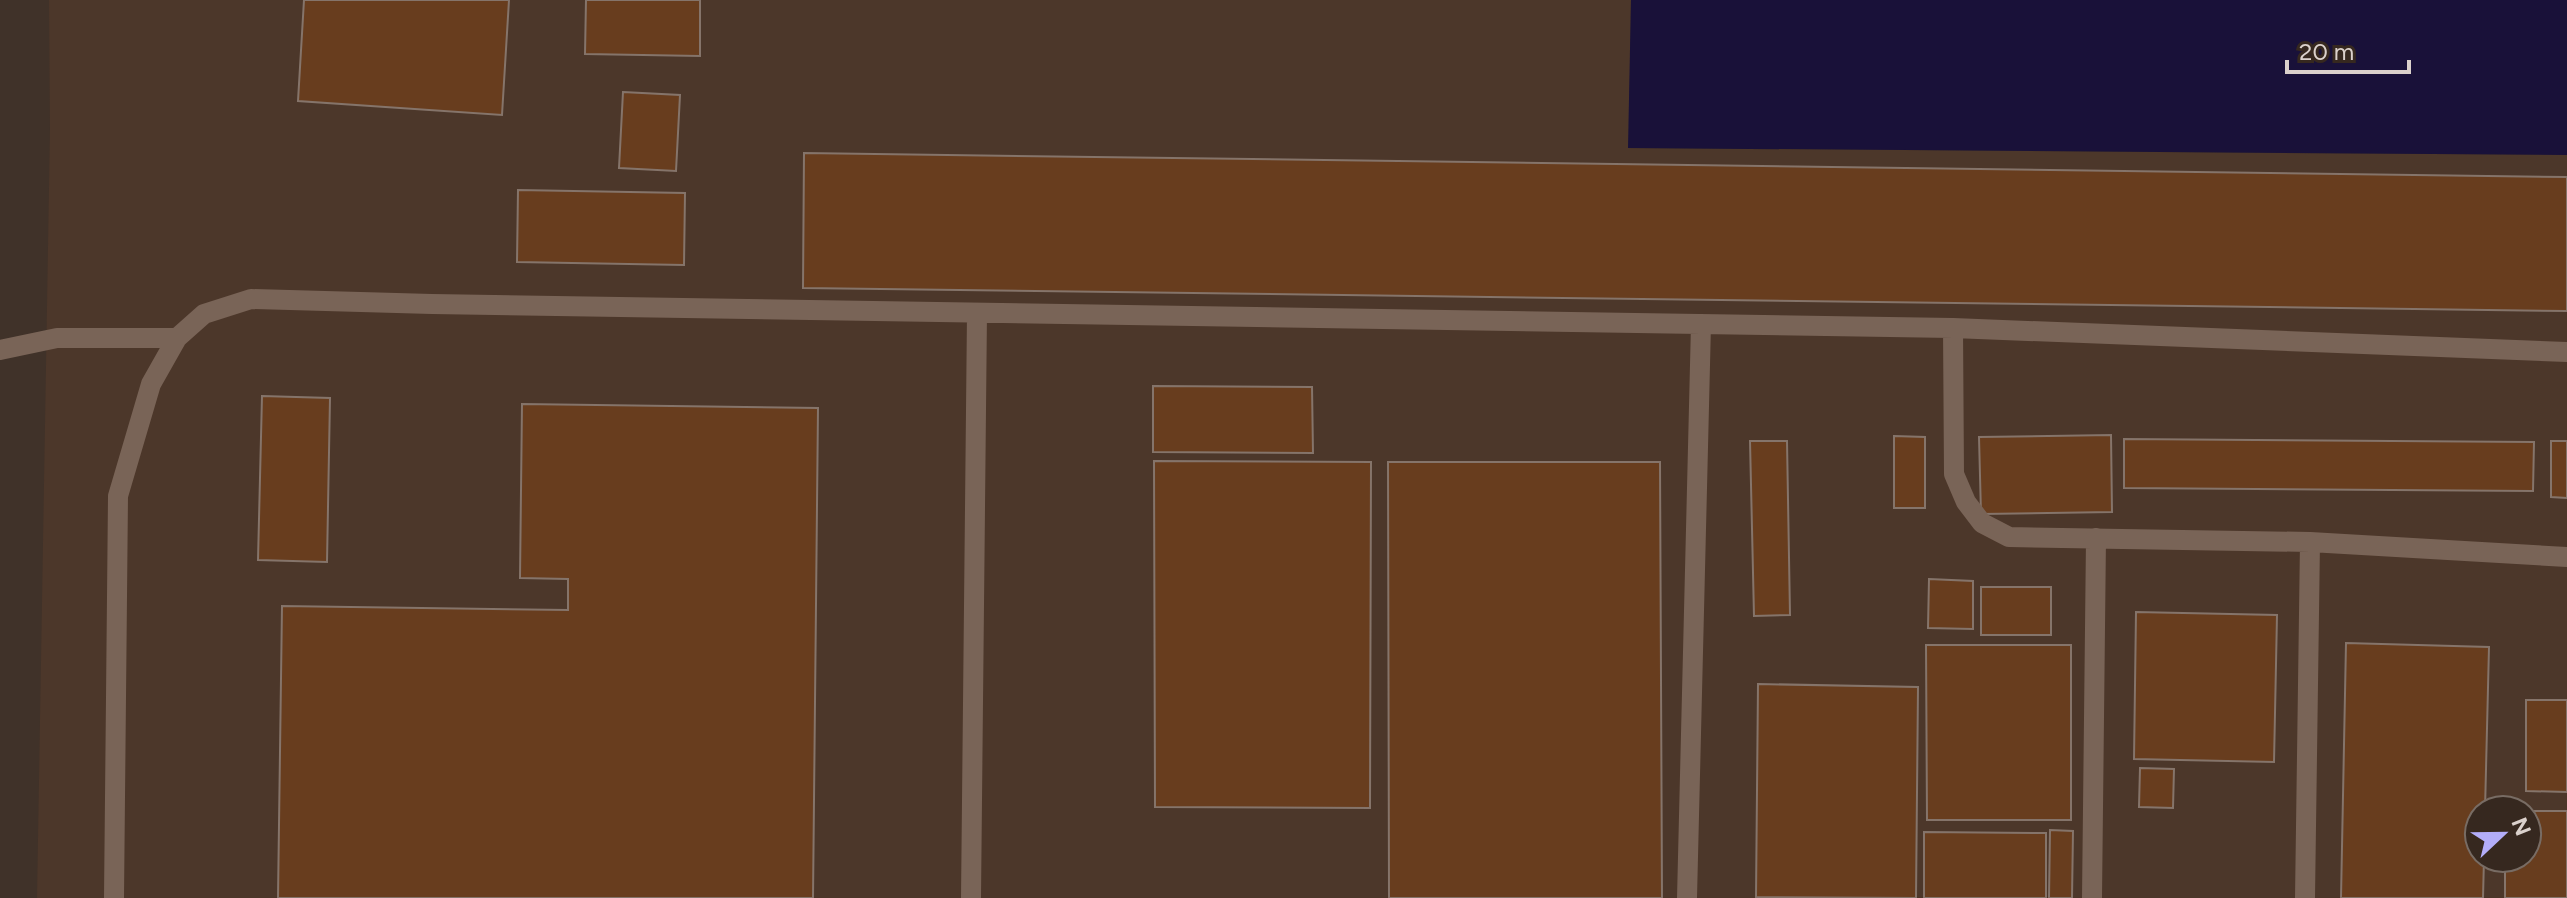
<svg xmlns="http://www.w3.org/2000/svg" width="2567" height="898" viewBox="0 0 2567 898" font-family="Figtree,sans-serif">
	<rect width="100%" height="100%" fill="#403229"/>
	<path fill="#4c372a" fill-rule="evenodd" d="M49 0H1631L1629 148 2567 155V898H37L50 129ZM2479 810H2527V858H2479Z"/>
	<path fill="#191139" d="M1631 0H2567V155L1628 148Z"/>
	<path fill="#683d1e" stroke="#85746a" stroke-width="2" d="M304 0H509L502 115 298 101Z
		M586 0H700V56L585 54Z
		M623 92 680 95 676 171 619 168Z
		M804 153 2567 177V311L803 288Z
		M518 190 685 193 684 265 517 262Z
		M1153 386 1312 387 1313 453 1153 452Z
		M262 396 330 398 327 562 258 560Z
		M522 404 818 408 813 898H278L282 606 568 610V579L520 578Z
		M2111 435 2112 512 1981 514 1979 437Z
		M1894 436 1925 437V508H1894Z
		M2124 439 2534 442 2533 491 2124 488Z
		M1750 441H1787L1790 615 1754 616Z
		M2551 441H2567V498L2551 497Z
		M1154 461 1371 462 1370 808 1155 807Z
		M1388 462H1660L1662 898H1389Z
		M1929 579 1973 581V629L1928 628Z
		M1981 587H2051V635H1981Z
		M2136 612 2277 615 2274 762 2134 759Z
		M2346 643 2489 647 2485 810H2479V858H2484L2483 898H2341Z
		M1926 645H2071V820H1927Z
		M1758 684 1918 687 1916 898 1756 897Z
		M2526 700H2567V792L2526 791Z
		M2140 768 2174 769 2173 808 2139 807Z
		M2527 811H2567V898H2505V858H2527Z
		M2050 830 2073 831 2072 898H2049Z
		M1924 832 2046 833V898H1924Z"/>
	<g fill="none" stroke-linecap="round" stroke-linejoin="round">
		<path stroke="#796457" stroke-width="20" d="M1953 328 1954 474 1966 502 1982 523 2009 537 2310 542 2567 557
			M0 350 57 338H177
			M114 898 118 496 151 384 177 338 204 314 251 299 432 304 1953 328 2567 352
			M971 898 977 313
			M1687 898 1701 324
			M2092 898 2096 538
			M2305 898 2310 542"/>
	</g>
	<g transform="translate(2503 834) rotate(68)"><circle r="38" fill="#36281f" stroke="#786c64" stroke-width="2"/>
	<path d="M0-6L14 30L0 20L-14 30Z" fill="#b3adf9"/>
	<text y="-12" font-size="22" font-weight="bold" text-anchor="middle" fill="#dbd1cc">N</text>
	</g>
	<path d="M2287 60v12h122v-12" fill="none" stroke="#dbd1cc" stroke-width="4"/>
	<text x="2299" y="60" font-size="24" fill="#dbd1cc" stroke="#36281f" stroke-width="6" paint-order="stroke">20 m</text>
</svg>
